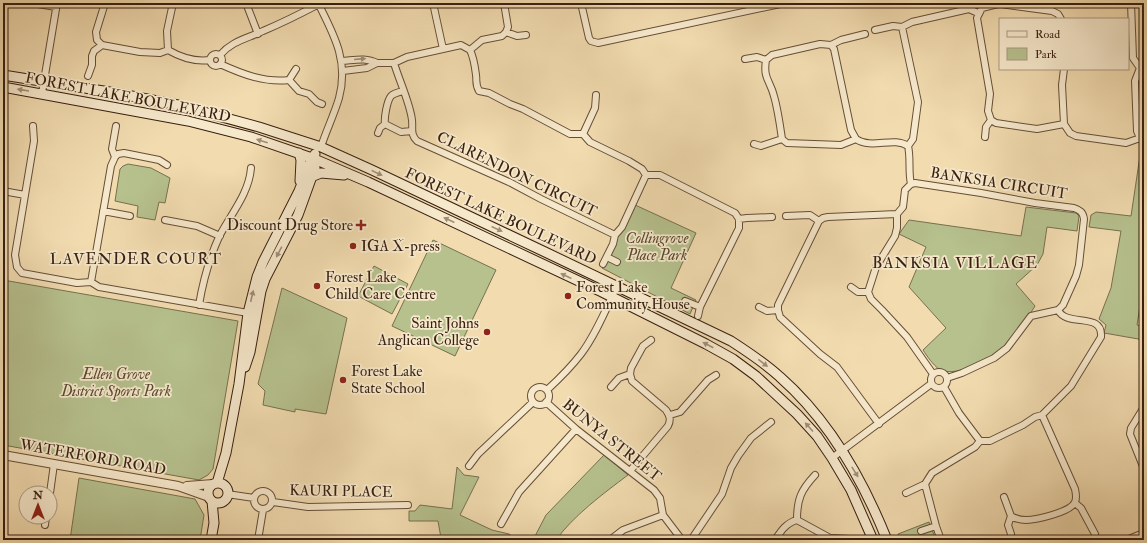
<svg xmlns="http://www.w3.org/2000/svg" width="1147" height="543" viewBox="0 0 1147 543" font-family="'IM FELL Double Pica',serif">
	<rect width="100%" height="100%" fill="#f1dbaf"/>
	<filter id="stains"><feTurbulence type="fractalNoise" baseFrequency=".005" numOctaves="4"/><feColorMatrix values="0 0 0 0 .2 0 0 0 0 .09 0 0 0 0 .02 0 0 0 .5 -.17"/></filter>
	<radialGradient id="worn" r=".72"><stop offset=".6" stop-color="#630" stop-opacity="0"/><stop offset="1" stop-color="#630" stop-opacity=".3"/></radialGradient>
	<path fill="#b6c18e" stroke="#777050" d="M1141 149H1144V281L1137 325 1144 327V340L1104 333 1106 325 1099 319 1111 288 1121 231 1089 227 1091 215 1096 212 1131 216Z
		M128 164 151 168 170 178 165 203 159 202 155 220 137 217 138 206 115 201 120 169 123 166Z
		M633 204 696 233 671 288 696 300 690 314 602 268Z
		M1026 207 1076 213 1079 216 1077 231 1047 227 1043 254 1037 265 1016 284 1035 306C1028 317 1021 330 1012 339 998 354 959 380 939 369 933 365 927 356 923 350L946 328 909 287 926 247 899 234 909 220 1021 236Z
		M433 240 496 270 455 356 392 326Z
		M374 266 408 284 392 314 358 296Z
		M3 280 238 321 213 469 208 475 199 480 3 445Z
		M282 288 347 318 326 414 295 409V412L263 405 265 391 258 384Z
		M604 455 628 475C604 493 573 516 556 540H533L546 515Z
		M457 467 464 475 479 477 460 515 492 530 509 534 517 540H440L441 538 438 521H409V511H415L420 505 452 509Z
		M79 478 195 499 204 515 200 540H70Z
		M929 522 936 540H900L898 534Z"/>
	<g fill="none" stroke-linecap="round" stroke-linejoin="round">
		<g stroke="#664e38" stroke-width="8">
			<path id="minor" d="M32 3 56 7
				M105 3 96 32 97 40 102 45 140 52 160 53 168 50C180 57 195 62 210 60
				M246 3 258 34
				M318 3C334 35 349 61 339 98 334 115 326 131 321 147
				M433 3 443 49
				M581 3 589 38 591 41 598 43 785 3
				M1131 3 1133 58 1140 68 1135 81 1137 131 1140 138 1144 142
				M1061 19 1058 14 1052 11 1000 4 994 5 982 8 977 18 990 94 988 111 991 120 996 123 1037 129 1064 124
				M902 27 918 102 913 139 908 146
				M875 30 893 26 902 27 912 22 969 9 978 13
				M506 32 517 36 526 35
				M820 44 831 45 834 49 851 130 856 139 841 145 787 143 782 139C780 125 778 110 774 96 770 80 763 79 766 60L772 55Z
				M831 45 841 40 865 34
				M168 50 167 31 173 3
				M470 50C474 58 475 67 476 75 477 82 475 84 479 91L489 93 510 104 523 109 570 134H583L590 142 629 161 642 169 646 175 622 227 615 235 613 244 603 264
				M470 50 482 40 502 36 506 32 508 27 504 3
				M210 60a6 6 0 1 1 12 0a6 6 0 1 1-12 0Z
				M220 55C232 41 246 39 263 31 282 23 300 14 319 4
				M745 59 757 57 766 60
				M342 61C355 60 366 57 377 63
				M394 63C399 80 410 103 412 120 413 129 410 134 417 141L509 182 541 199 615 235
				M220 64C242 74 265 83 289 80
				M296 69 289 80 299 91 309 94 317 102 322 104
				M1064 69 1062 85 1064 124 1070 133 1076 136 1126 143 1140 138
				M343 71 367 68 377 63H394L407 57 461 45 470 50
				M88 76 92 65V56L94 51 102 45
				M403 91C399 92 394 93 391 96 387 101 384 118 385 124L401 132 412 131
				M42 93 57 3
				M33 126 34 141 15 255 17 267 22 273 77 283 91 282 99 287 105 288 248 313
				M378 133 380 128 385 124
				M583 134 595 108 596 95
				M985 137 986 127 991 120
				M856 139C872 150 893 136 908 146 911 159 908 171 911 184
				M754 144 761 146 782 139
				M115 157 112 149 116 126
				M646 175H660L735 213 739 219V228L700 307 698 316
				M3 191 25 195
				M103 211 130 216
				M786 216 810 215 819 221
				M739 219 747 218 772 217
				M165 220 197 226 220 236
				M607 257 617 262
				M91 282 111 166 115 157 118 154 124 153 159 160 167 165
				M851 287 858 292H868
				M685 301 700 307
				M199 305C203 281 209 259 219 237 230 215 249 194 251 168
				M759 307 767 311 778 310
				M931 380a8 8 0 1 1 16 0a8 8 0 1 1-16 0Z
				M933 374 907 337 882 310 871 299 868 292 876 267 895 236 897 228V214L903 207 905 190 911 184 915 183 981 193 1035 203 1074 208C1080 210 1083 212 1084 219L1079 265 1076 276 1063 305 1058 310 1031 316 1007 348 994 358 962 373 947 378
				M611 387 619 378 630 374
				M944 387 959 413 980 441H990L1023 425 1035 417 1042 415 1071 386 1101 337C1103 311 1067 328 1058 310
				M531 396a9 9 0 1 1 18 0a9 9 0 1 1-18 0Z
				M547 390C559 379 571 367 581 354 596 334 606 309 617 286
				M546 402 576 429 654 490 660 498 663 515 682 540
				M1144 407 1131 428 1130 434 1144 469
				M670 415 680 412 708 380 716 375
				M879 424 837 367 820 354 780 317 778 310V305L819 221 823 218 828 217 897 214
				M832 458 931 384
				M469 466 478 454 533 402
				M630 471 668 426C671 420 670 416 666 410L632 381 630 374 631 368 643 346 651 340
				M254 500a9 9 0 1 1 18 0a9 9 0 1 1-18 0Z
				M50 493 54 464
				M906 493 925 484
				M227 494 254 498
				M1004 497 1011 516C1016 519 1020 520 1026 520 1036 520 1071 512 1075 502 1077 498 1076 494 1075 489L1042 415
				M273 502 308 507 408 505
				M1075 503 1081 508 1095 534
				M1011 516 1008 525 1011 534
				M797 520C797 499 801 490 815 475
				M501 524 519 492 576 429
				M45 525 46 517
				M921 531 936 526
				M258 540 263 510
				M610 540 623 530 663 515
				M691 540 722 494 731 468 738 456 751 438 771 422
				M775 540C781 531 786 523 797 520L830 538 850 539
				M941 540 936 526 925 484 932 473 975 447 980 441"/>
		</g>
		<g stroke="#664e38" stroke-width="10">
			<path id="tertiary" d="M3 455 178 486 209 497
				M187 486 213 484
				M1129 540 1144 534"/>
		</g>
		<g stroke="#381f11" stroke-width="11">
			<path id="secondary" d="M3 75 116 93 178 105 259 127 321 147 372 170 543 251 731 341C748 352 765 363 780 377 830 421 863 480 887 540
				M3 87 188 121 251 137 312 158 368 182 602 292 706 344 733 359 756 376 797 414 817 436 832 458 851 490 873 540
				M299 153 301 160 300 181
				M311 177 321 173 344 175
				M245 367 250 352 261 291 265 279 298 215 315 168
				M217 483 226 453 239 384 248 313 257 277 263 262 299 191 312 158 315 154
				M208 493a10 10 0 1 1 20 0a10 10 0 1 1-20 0Z
				M211 540 214 523 212 501"/>
		</g>
		<use href="#minor" stroke="#f6e8cb" stroke-width="6"/>
		<use href="#tertiary" stroke="#f6e8cb" stroke-width="8"/>
		<use href="#secondary" stroke="#f6e8cb" stroke-width="9"/>
	</g>
	<defs><path id="oneway-solid" d="M-6-.8H1V-3.2L6.5 0L1 3.2V.8H-6Z"/></defs>
	<g fill="#a08e77">
		<use href="#oneway-solid" transform="translate(360 59) rotate(-5)"/>
		<use href="#oneway-solid" transform="translate(23 90) rotate(-171)"/>
		<use href="#oneway-solid" transform="translate(262 141) rotate(-162)"/>
		<use href="#oneway-solid" transform="translate(377 173) rotate(26)"/>
		<use href="#oneway-solid" transform="translate(449 220) rotate(-155)"/>
		<use href="#oneway-solid" transform="translate(497 229) rotate(25)"/>
		<use href="#oneway-solid" transform="translate(279 252) rotate(118)"/>
		<use href="#oneway-solid" transform="translate(566 276) rotate(-155)"/>
		<use href="#oneway-solid" transform="translate(252 296) rotate(-77)"/>
		<use href="#oneway-solid" transform="translate(708 345) rotate(-152)"/>
		<use href="#oneway-solid" transform="translate(763 363) rotate(38)"/>
		<use href="#oneway-solid" transform="translate(809 427) rotate(-132)"/>
		<use href="#oneway-solid" transform="translate(855 472) rotate(58)"/>
	</g>
	<g fill="#8f2418" stroke="#f6e8cb" stroke-width="1.5">
		<path d="M359 219h4v4h4v4h-4v4h-4v-4h-4v-4h4z"/>
		<circle cx="353" cy="246" r="4"/>
		<circle cx="317" cy="286" r="4"/>
		<circle cx="568" cy="296" r="4"/>
		<circle cx="487" cy="332" r="4"/>
		<circle cx="343" cy="380" r="4"/>
	</g>
	<g text-anchor="middle" stroke-width="3.5" stroke-linejoin="round" paint-order="stroke">
		<g font-size="15" fill="#381f11" stroke="#f6e8cb">
			<text transform="translate(128 97) rotate(11)" y="5">FOREST LAKE BOULEVARD</text>
			<text transform="translate(517 174) rotate(26)" y="5">CLARENDON CIRCUIT</text>
			<text transform="translate(999 183) rotate(9)" y="5">BANKSIA CIRCUIT</text>
			<text transform="translate(501 216) rotate(25)" y="5">FOREST LAKE BOULEVARD</text>
			<text transform="translate(612 440) rotate(39)" y="5">BUNYA STREET</text>
			<text transform="translate(93 457) rotate(10)" y="5">WATERFORD ROAD</text>
			<text transform="translate(341 491) rotate(1)" y="5">KAURI PLACE</text>
		</g>
		<g font-size="15" fill="#381f11" stroke="#f6e8cb" text-anchor="start">
			<text x="353" y="230" text-anchor="end">Discount Drug Store</text>
			<text x="361" y="251">IGA X-press</text>
			<text x="325" y="282">Forest Lake<tspan x="325" dy="17">Child Care Centre</tspan></text>
			<text x="576" y="292">Forest Lake<tspan x="576" dy="17">Community House</tspan></text>
			<text x="479" y="328" text-anchor="end">Saint Johns<tspan x="479" dy="17">Anglican College</tspan></text>
			<text x="351" y="376">Forest Lake<tspan x="351" dy="17">State School</tspan></text>
		</g>
		<g font-size="15" font-style="italic" fill="#584830" stroke="#f6e8cb">
			<text x="657" y="243">Collingrove<tspan x="657" dy="17">Place Park</tspan></text>
			<text x="116" y="379">Ellen Grove<tspan x="116" dy="17">District Sports Park</tspan></text>
		</g>
		<g font-size="16" letter-spacing="1" fill="#381f11" stroke="#f6e8cb">
			<text x="136" y="264">LAVENDER COURT</text>
			<text x="955" y="268">BANKSIA VILLAGE</text>
		</g>
	</g>
	<rect width="1147" height="543" fill="none" stroke="#f1dbaf" stroke-width="16"/>
	<rect x="4" y="4" width="1139" height="535" fill="none" stroke="#381f11" stroke-width="2"/>
	<rect x="8" y="8" width="1131" height="527" fill="none" stroke="#381f11"/>
	<rect x="999" y="18" width="130" height="52" fill="#f6e8cb" stroke="#aa9881"/>
	<rect x="1007" y="31" width="20" height="6" fill="#f6e8cb" stroke="#aa9881"/>
	<text x="1035" y="38" font-size="12" fill="#381f11">Road</text>
	<rect x="1007" y="48" width="20" height="12" fill="#b6c18e" stroke="#aa9881"/>
	<text x="1035" y="58" font-size="12" fill="#381f11">Park</text>
	<g transform="translate(38 505)"><circle r="19" fill="#f6e8cb" stroke="#aa9881"/>
	<path d="M0-3L7 15L0 10L-7 15Z" fill="#8f2418"/>
	<text y="-6" font-size="11" font-weight="bold" text-anchor="middle" fill="#381f11">N</text>
	</g>
	<rect width="100%" height="100%" filter="url(#stains)"/>
	<rect width="100%" height="100%" fill="url(#worn)"/>
</svg>
